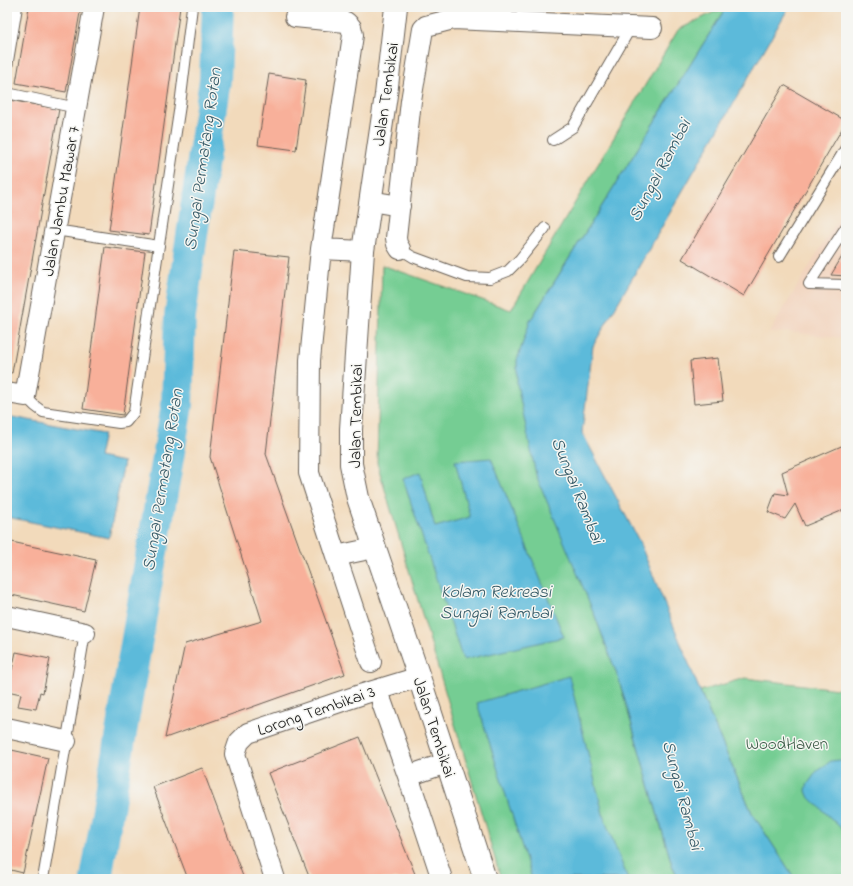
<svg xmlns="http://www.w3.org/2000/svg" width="853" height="886" viewBox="0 0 853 886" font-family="'Indie Flower',sans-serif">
	<rect width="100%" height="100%" fill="#f6f6f2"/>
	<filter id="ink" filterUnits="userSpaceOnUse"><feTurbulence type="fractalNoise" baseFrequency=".025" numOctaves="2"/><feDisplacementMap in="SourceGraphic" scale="8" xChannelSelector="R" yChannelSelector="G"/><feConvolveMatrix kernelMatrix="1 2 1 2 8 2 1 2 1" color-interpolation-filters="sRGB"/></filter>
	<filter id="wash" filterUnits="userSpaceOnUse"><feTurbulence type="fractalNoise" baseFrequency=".012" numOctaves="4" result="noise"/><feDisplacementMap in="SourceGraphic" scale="16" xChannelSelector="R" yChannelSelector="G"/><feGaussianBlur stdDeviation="0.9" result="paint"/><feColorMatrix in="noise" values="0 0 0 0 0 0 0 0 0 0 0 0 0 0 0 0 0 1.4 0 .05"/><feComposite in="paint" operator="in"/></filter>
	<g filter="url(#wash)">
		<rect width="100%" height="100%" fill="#f2dabb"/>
		<path fill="#f2d4be" d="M846 206V338L788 332 769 333Z"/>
		<path fill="#74cd93" stroke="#487458" d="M725 9 530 321 595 616 619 680 672 865 679 879H501L377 463 382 265 511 310 678 30 714 12Z
			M745 678 846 690V879H795L752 813 700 691Z"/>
		<path fill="#5cbada" stroke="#3c6b7b" d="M751 7H789L593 346 582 432 639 541 700 691 752 813 795 879H679L672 865 619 680 595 616 536 475 517 384V360L530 321 725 9Z
			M7 416 104 434 99 457 124 462 109 538 7 517Z
			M491 458 564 637 463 660 403 479 420 472 435 527 470 517 455 461Z
			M569 676 604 818 628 879H532L477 703Z
			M840 760H846V833L808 796 806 791 807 785 817 771 831 761Z"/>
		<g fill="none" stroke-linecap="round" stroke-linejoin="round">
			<path stroke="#5cbada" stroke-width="32" d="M96 879 177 405 180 316 215 80 218 7"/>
		</g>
		<g id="blocks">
			<path fill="#f8b09a" d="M7 7H10L8 21H7Z
				M29 7H81L66 92 16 83Z
				M140 7H180L149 235 109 230Z
				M269 74 306 80 296 150 258 145Z
				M784 85 846 121V122L744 296 682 259Z
				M9 100 59 109 12 373 7 372V111Z
				M105 247 145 252 123 415 83 409Z
				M846 250V276L831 275Z
				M234 251 289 257 266 454 345 674 165 738 185 644 262 621 210 457Z
				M718 358 723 401 694 404 690 361Z
				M846 444V509L805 526 795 504 785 519 768 512 775 493 788 495 782 472Z
				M7 541 96 560 84 611 7 594Z
				M16 652 50 659 43 693 40 692 36 709 18 706 21 694 7 691V675L8 669 12 670Z
				M360 737 417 879H310L268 773Z
				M7 749 48 758 23 873 7 869Z
				M202 768 244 879H188L153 787Z"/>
		</g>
	</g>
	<g filter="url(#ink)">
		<use href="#blocks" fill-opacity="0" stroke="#675e54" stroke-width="1"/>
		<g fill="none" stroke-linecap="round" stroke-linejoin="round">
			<g stroke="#675e54" stroke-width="12">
				<path id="lane" d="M7 67 17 7
					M7 93 77 108
					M553 140 573 127 631 27
					M846 227 809 284 846 285
					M55 230 159 246
					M400 249 413 257 467 277 490 278 508 271 520 259 545 228
					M779 257 846 148
					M25 396 35 406 43 412 119 423 126 422 134 412 180 105 192 7
					M43 879 85 633"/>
			</g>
			<g stroke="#675e54" stroke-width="22">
				<path id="street" d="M295 17 346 22 351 27 353 35 321 249 310 360 309 473 336 556 374 548
					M370 201 400 206
					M321 249 363 251
					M400 249 397 244 396 238 411 101 423 29 426 26 453 19 652 28
					M7 393 25 396 94 7
					M336 556 371 662
					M7 616 85 633
					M382 703 408 776 442 879
					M7 728 66 741
					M408 776 446 763
					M275 879 235 754 239 742 248 733 363 694 419 677"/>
			</g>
			<g stroke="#675e54" stroke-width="24">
				<path id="secondary" d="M396 7 386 95 363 251 351 429V464L358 498 419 677 485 879"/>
			</g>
			<use href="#lane" stroke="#fff" stroke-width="10"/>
			<use href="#street" stroke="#fff" stroke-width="20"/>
			<use href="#secondary" stroke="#fff" stroke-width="22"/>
		</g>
	</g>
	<g text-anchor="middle" stroke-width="3" stroke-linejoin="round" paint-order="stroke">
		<g font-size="17" fill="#1c1c1c" stroke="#f6f6f2">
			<text transform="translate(385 94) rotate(-82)" y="6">Jalan Tembikai</text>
			<text transform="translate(60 201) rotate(-80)" y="6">Jalan Jambu Mawar 7</text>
			<text transform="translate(355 416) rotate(-89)" y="6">Jalan Tembikai</text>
			<text transform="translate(316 710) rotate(-19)" y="6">Lorong Tembikai 3</text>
			<text transform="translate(435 727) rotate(72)" y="6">Jalan Tembikai</text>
		</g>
		<g font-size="17" fill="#3b5a46" stroke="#f6f6f2">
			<text x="787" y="749">WoodHaven</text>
		</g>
		<g font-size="18" font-style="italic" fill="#365b68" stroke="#f6f6f2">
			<text transform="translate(202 159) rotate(-82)" y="6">Sungai Permatang Rotan</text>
			<text transform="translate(659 170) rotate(-62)" y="6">Sungai Rambai</text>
			<text transform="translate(162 480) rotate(-81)" y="6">Sungai Permatang Rotan</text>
			<text transform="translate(578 490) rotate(68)" y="6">Sungai Rambai</text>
			<text x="496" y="597">Kolam Rekreasi<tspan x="496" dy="21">Sungai Rambai</tspan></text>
			<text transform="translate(683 795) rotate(75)" y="6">Sungai Rambai</text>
		</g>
	</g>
	<rect width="853" height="886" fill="none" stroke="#f6f6f2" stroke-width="24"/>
</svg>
